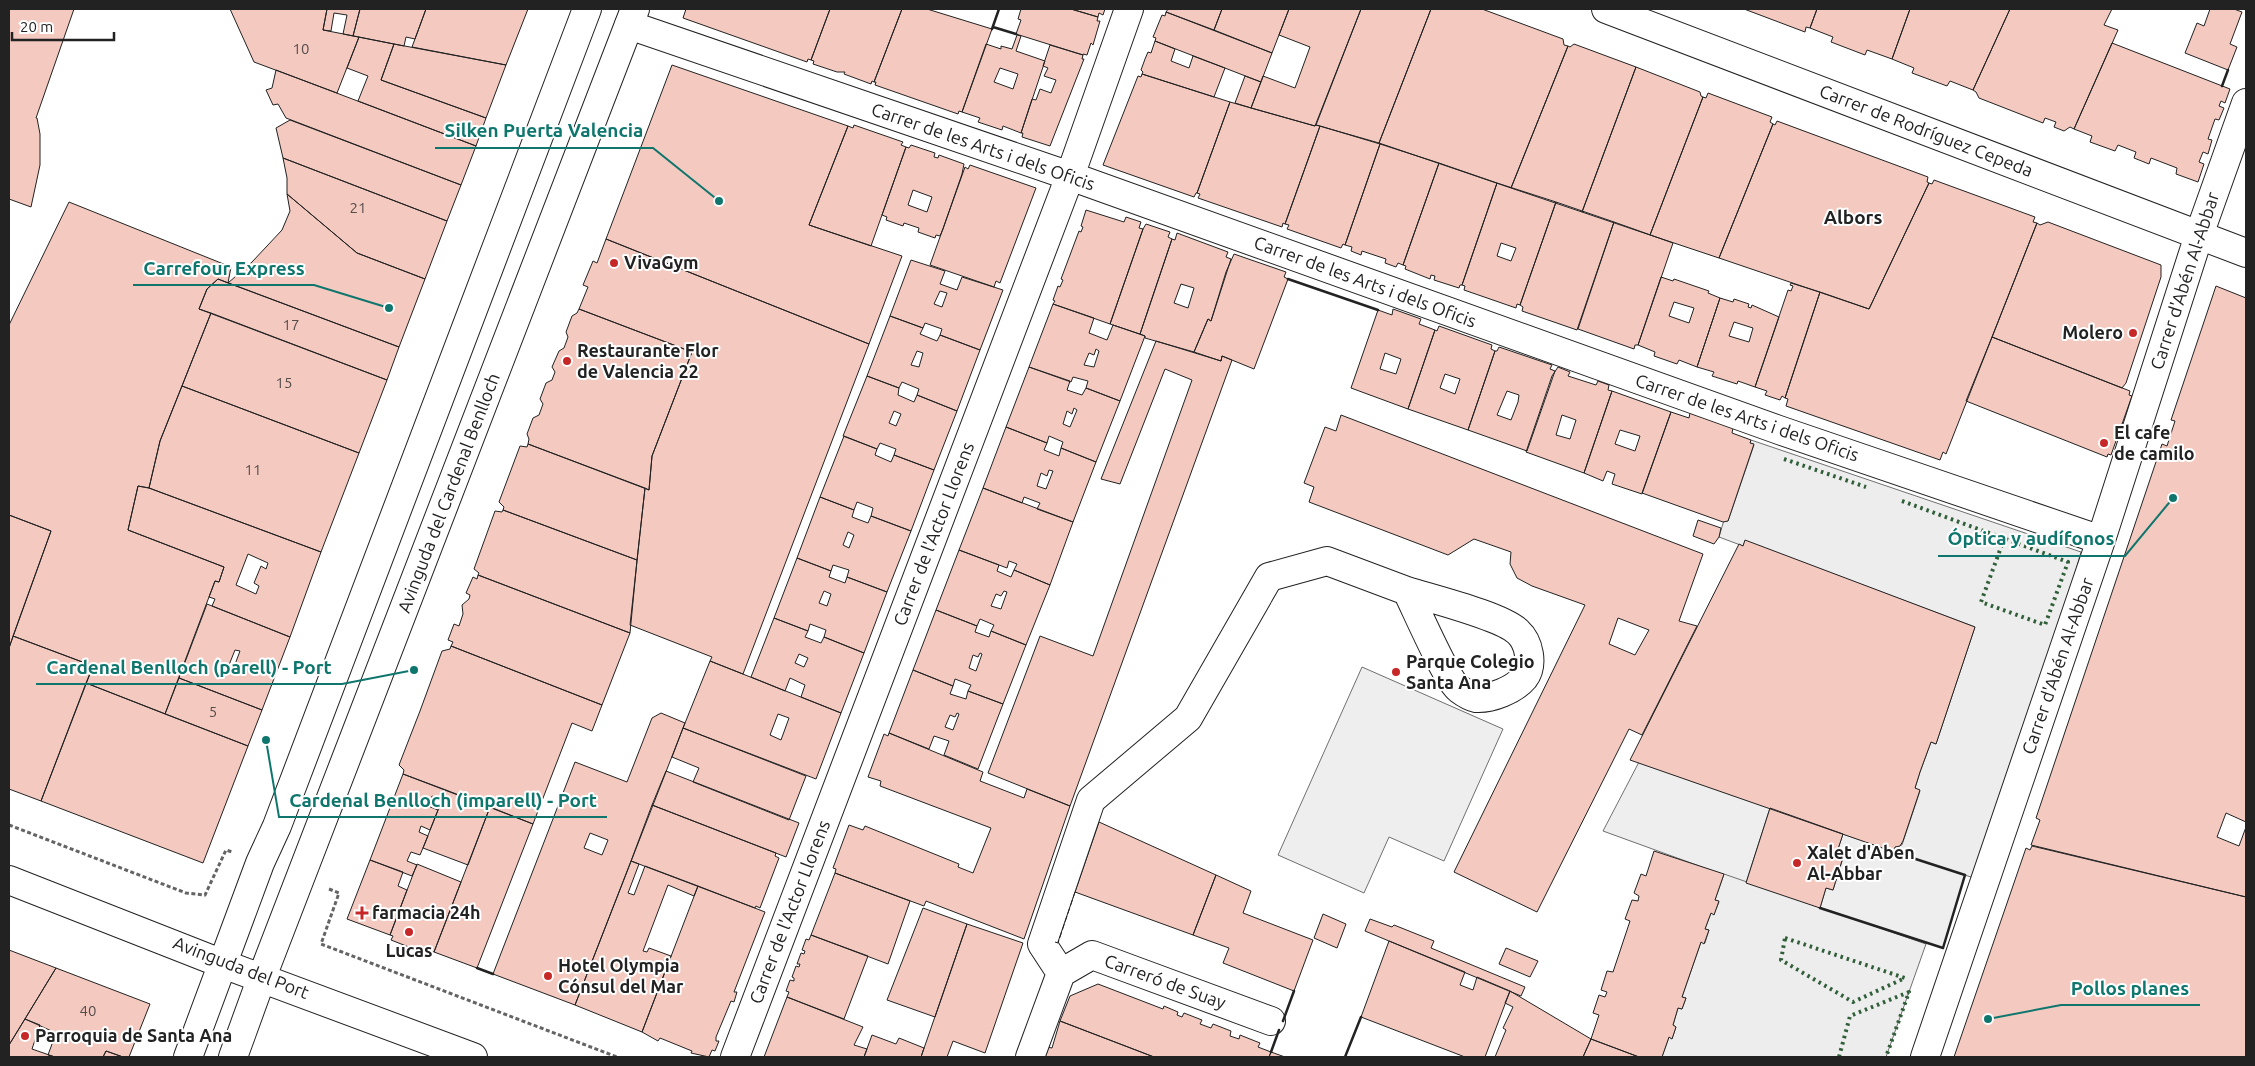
<svg xmlns="http://www.w3.org/2000/svg" width="2255" height="1066" viewBox="0 0 2255 1066" font-family="Ubuntu,sans-serif">
	<rect width="100%" height="100%" fill="#fff"/>
	<path fill="#eee" stroke="#6f6f6f" d="M1362 667 1503 729 1444 861 1389 837 1364 893 1278 855Z
		M1639 762 1770 808 1746 883 1603 831Z
		M1843 834 1965 875 1943 948 1820 908 1826 888 1833 890 1844 855 1837 852Z"/>
	<path fill="#ededed" stroke="#6f6f6f" d="M1751 440 2081 552 2052 655 1977 879 1894 852 1895 847 1902 845 1920 791 1915 788 1920 772 1931 742 1936 744 1975 627 1745 541 1743 546 1719 537 1724 520 1728 521 1754 445 1750 443Z
		M1724 874 1926 944 1886 1057H1662L1669 1037 1672 1039 1676 1027 1673 1025 1678 1008 1682 1009 1686 998 1682 997 1701 942 1705 943 1709 930 1705 929 1711 913 1714 914 1719 902 1715 900Z"/>
	<path fill="#f3c9c0" stroke="#222" fill-rule="evenodd" d="M9 9H74L36 118H37L40 134V165L31 207 9 199Z
		M230 9H327L323 30 359 37 337 93 254 62Z
		M327 9H360L353 36 343 34 347 15 334 13 331 31 323 30Z
		M360 9H426L415 39 406 37 404 46 353 36Z
		M426 9H528L506 65 412 47Z
		M686 9H830L811 60 808 59 807 62 683 18Z
		M830 9H902L874 82 872 81 871 84 844 74 845 72H837L813 64 814 61 811 60Z
		M902 9H927L992 29 962 112 959 111 958 114 875 85 876 82H874Z
		M1021 9H1071L1098 17 1097 21H1100L1093 45 1091 43 1087 55 1083 54V55L1016 34 1021 20 1018 19Z
		M1071 9H1105L1103 15 1099 13 1098 17Z
		M1168 9H1222L1214 30 1166 12Z
		M1222 9H1289L1272 53 1214 30Z
		M1289 9H1361L1315 126 1251 108 1263 76 1295 88 1310 47 1279 35Z
		M1361 9H1431L1379 143 1316 125Z
		M1431 9H1482L1563 39 1564 45 1568 46 1511 188 1379 143Z
		M1744 9H1817L1810 28 1806 27 1805 32Z
		M1817 9H1910L1892 59 1867 50 1865 55 1831 42 1833 37 1810 28Z
		M1910 9H2010L1973 90 1950 81 1947 86 1912 73 1914 68 1892 59Z
		M2010 9H2112L2104 25 2118 30 2074 129 2070 127 2064 131 2054 127 2056 122 2045 118 2043 123 1979 98 1976 92 1973 90Z
		M2210 9H2234L2242 12 2230 44 2237 47 2228 70 2185 53 2197 23 2204 26Z
		M1166 12 1272 53 1261 82 1155 41 1156 38 1153 37 1162 15 1165 16Z
		M1017 35 1021 36 1016 51 1045 61 1021 133 1003 126 1002 130 978 122 980 118 962 112 986 44 1001 49V46L1012 49ZM1000 68 1018 74 1013 89 994 82Z
		M359 37 394 44 381 80 486 118 476 146 358 101 368 76 347 68Z
		M1155 41 1175 49 1171 61 1189 68 1193 56 1225 68 1214 97 1142 74 1143 72 1141 70 1145 59 1148 52 1151 53Z
		M2112 43 2230 89 2225 103 2221 101 2219 106 2224 108 2219 120 2215 119 2208 139 2212 140 2208 154 2203 152 2199 162 2204 164 2198 182 2176 174 2177 168 2151 158 2149 164 2134 158 2136 152 2118 145 2115 151 2090 142 2092 136 2074 129Z
		M394 44 506 65 486 118 381 80Z
		M1574 44 1636 67 1582 212 1511 188 1568 46 1570 47Z
		M1050 45 1083 55 1082 59H1084L1050 146 1022 137 1023 133H1021L1032 99 1036 100 1040 89 1051 93 1056 80 1044 76 1048 68 1043 66Z
		M672 65 848 126 809 225 902 256 869 344 606 239Z
		M1636 67 1700 92 1701 96 1703 97 1650 235 1582 212Z
		M276 70 476 146 461 185 286 118 278 104 273 105 266 90 272 88Z
		M1142 74 1230 102 1197 193H1196L1194 197 1103 165 1138 76 1141 77Z
		M1245 76 1261 82 1251 108 1235 103Z
		M1708 93 1772 117 1770 122 1773 124 1719 258 1650 235 1703 97 1706 98Z
		M1230 102 1315 126 1316 125 1320 126 1285 224 1283 223 1282 227 1198 198 1200 194 1197 193Z
		M290 120 461 185 447 221 283 158 276 128Z
		M1777 121 1928 177 1927 182 1929 183 1869 309 1719 258 1773 124 1775 125Z
		M854 125 903 142 901 145 906 147 871 246 809 225 848 126 853 128Z
		M1320 126 1380 144 1345 245 1343 244 1341 248 1287 229 1289 225 1285 224Z
		M1380 144 1439 163 1403 265 1398 263 1396 267 1385 263 1386 259 1362 251 1361 255 1351 251 1352 247 1345 245Z
		M911 145 935 153 934 157 938 158 939 155 964 164 962 174 943 229 940 236 936 235 935 238 918 232 919 228 904 223 903 226 886 220 887 217 882 215 906 147 909 148ZM913 190 932 197 927 212 908 205Z
		M283 158 447 221 425 279 357 253 287 194V178Z
		M1439 163 1497 183 1462 285H1460L1459 288 1434 280 1435 276 1431 275 1430 279 1405 269 1406 266 1403 265Z
		M970 165 1036 188 1000 283 996 281 994 287 930 265 965 167 968 169Z
		M1934 180 2035 217 2033 222 2037 223 1946 454 1943 452 1940 460 1786 406 1788 399 1785 398 1820 292 1869 309 1929 183 1932 184Z
		M1497 183 1556 202 1520 305 1517 304 1516 308 1464 290 1465 286 1462 285ZM1501 243 1516 248 1511 261 1497 256Z
		M287 194 357 253 425 279 399 347 228 283 252 262 282 230 290 211Z
		M69 202 231 267 228 283 218 279 207 289 199 309 211 313 160 441 149 488 138 486 128 530 224 567 219 582 215 581 165 714 86 683 93 666 13 636 51 531 9 515V325Z
		M1556 202 1614 222 1577 330 1522 311 1523 307 1520 305Z
		M1086 210 1124 222 1126 217 1141 222 1139 228 1143 229 1110 324 1053 304 1055 301 1053 300 1058 286 1060 287 1063 280 1061 279 1079 231 1081 232 1083 227 1081 226Z
		M1614 222 1673 243 1638 345H1635L1634 349 1578 329Z
		M2048 222 2161 265V277L2126 383 2122 388 1992 337 2037 223 2040 225Z
		M1146 224 1170 232 1168 237 1172 239 1140 334 1110 324 1143 229Z
		M1177 233 1228 252 1226 257 1231 259 1211 321 1208 319 1194 352 1145 338V336L1140 334 1172 239 1175 240ZM1181 284 1194 288 1188 308 1174 303Z
		M606 239 869 344 743 674 710 661 712 657 630 625 645 488 649 490 652 456 692 352 579 309 588 287 583 285 593 261 597 263Z
		M1234 254 1286 272 1284 277 1288 279 1254 369 1222 356 1221 361 1194 352 1208 319 1211 321 1226 272Z
		M911 260 945 271 940 284 957 290 962 277 1003 290 980 350 940 335 942 329 925 323 923 328 890 316ZM940 291 947 293 942 307 934 304Z
		M1661 277 1673 281 1674 279 1709 291 1708 293 1720 298 1697 367 1679 360 1677 364 1654 356 1655 352 1638 345ZM1674 302 1694 308 1689 323 1669 316Z
		M218 279 399 347 387 380 199 309 207 289Z
		M1791 283 1820 292 1785 398 1782 396 1780 400 1765 395 1767 391 1755 387 1788 290 1791 291 1793 286 1790 285Z
		M2216 286 2246 298V822L2226 813 2217 837 2239 846 2246 827V897L2031 845 2040 820 2036 818 2162 444 2167 446 2175 421 2171 420Z
		M1720 298 1733 302 1734 299 1749 304 1748 307 1751 308 1752 305 1779 317 1755 387 1738 381 1737 384 1712 376 1714 372 1697 367ZM1734 322 1753 328 1749 342 1729 336Z
		M1053 304 1094 318 1089 333 1107 340 1113 325 1145 336 1120 401 1086 388 1088 381 1073 377 1071 382 1029 367ZM1096 349 1099 351 1094 367 1084 365 1089 353 1094 355Z
		M579 309 692 352 652 456 649 490 528 444 529 439 527 434 533 418 539 415 543 404 540 399 546 383 552 380 555 372 552 367 559 351 564 348 568 337 566 332 572 316 577 313Z
		M1393 309 1421 319 1419 324 1435 330 1408 409 1351 388 1378 310 1392 315ZM1385 353 1401 359 1396 374 1380 369Z
		M211 313 387 380 359 453 182 386Z
		M890 316 923 328 920 334 937 341 940 335 980 350 957 411 917 395 919 389 902 382 899 388 867 376ZM917 351 923 353 919 367 911 365Z
		M1439 326 1492 345 1491 349 1495 351 1468 430 1408 409 1435 330 1437 331ZM1445 374 1460 379 1455 394 1440 388Z
		M1992 337 2130 391 2129 395 2132 396 2111 455 2108 454 2107 457 2102 455 1966 401Z
		M1156 341 1221 361 1222 356 1232 360 1070 806 988 773 1040 636 1093 656 1192 380 1165 369 1120 484 1101 479Z
		M1499 347 1552 365 1550 369 1555 371 1527 451 1468 430 1495 351H1497ZM1507 391 1519 395 1518 402 1511 420 1497 415Z
		M1029 367 1070 381 1067 390 1082 395 1086 388 1120 401 1096 462 1061 448 1063 442 1049 436 1047 443 1006 427ZM1074 408 1077 410 1070 427 1063 424 1067 411 1072 414Z
		M1558 367 1570 372 1568 376 1596 385 1598 381 1609 385 1608 390 1612 391 1584 473 1526 452 1552 376ZM1562 415 1576 420 1570 439 1556 435Z
		M867 376 899 388 898 395 914 402 917 395 957 411 934 470 894 455 896 449 880 443 877 449 843 436ZM894 411 901 414 896 426 889 423Z
		M182 386 359 453 321 552 149 488 160 441Z
		M1612 391 1671 412 1642 494 1612 484 1615 474 1607 471 1603 481 1584 473ZM1620 430 1640 436 1635 451 1615 444Z
		M1671 412 1689 418 1690 413 1733 428 1732 433 1751 440 1750 443 1754 444 1728 521 1723 522 1642 493Z
		M1341 415 1703 554 1679 621 1697 626 1642 735 1629 729 1537 912 1454 872 1585 605 1532 586 1517 578 1510 564 1511 552 1474 539 1448 555 1309 502 1314 487 1304 483 1325 427 1336 431ZM1618 618 1649 630 1635 655 1609 644Z
		M1006 427 1047 443 1044 450 1059 456 1061 448 1096 462 1073 522 1037 509 1040 503 1024 497 1022 503 983 488ZM1049 470 1053 471 1046 489 1037 486 1041 473 1047 476Z
		M844 436 877 449 875 455 891 462 894 455 934 470 911 531 871 516 873 508 857 502 854 510 820 497Z
		M528 444 645 488 637 560 503 510 504 507 499 502 520 446 527 447Z
		M138 486 149 488 321 552 290 637 212 606 215 599 209 597 215 581 219 582 224 567 128 530ZM248 554 268 563 266 569 261 566 254 583 259 586 256 594 236 585Z
		M983 488 1073 522 1050 585 1014 570 1017 564 1009 561 1007 568 959 550Z
		M820 497 854 510 852 517 868 523 871 516 911 531 887 592 847 577 849 570 833 565 831 571 797 558ZM848 532 854 535 849 548 843 545Z
		M503 510 637 560 630 633 478 575 479 573 474 569 495 511 502 512Z
		M9 515 51 531 9 648Z
		M1698 520 1721 528 1719 537 1714 544 1693 536Z
		M1745 540 1975 627 1936 744 1931 742 1920 772 1915 788 1920 790 1903 841 1900 846 1895 847 1894 852 1630 760 1739 544 1743 546Z
		M959 550 999 565 997 571 1011 577 1014 570 1050 585 1026 645 991 631 994 625 980 619 977 626 936 610ZM1004 591 1007 592 1001 609 991 606 996 594 1001 596Z
		M797 558 831 571 829 577 845 583 847 577 887 592 864 653 824 637 826 630 810 624 808 631 774 618ZM824 591 831 594 827 606 819 603Z
		M478 575 630 633 602 705 451 646 453 642 448 640 454 624 459 626 463 614 462 605 469 599 470 595 466 593 473 577 477 579Z
		M207 604 290 637 262 710 179 678ZM235 650 240 651 234 667 229 665Z
		M936 610 977 626 975 632 989 637 991 631 1026 645 1003 704 968 691 971 685 955 679 953 686 913 670ZM980 653 982 654 976 671 969 668 973 655 978 657Z
		M774 618 808 631 805 637 821 643 824 637 864 653 841 713 801 697 805 685 790 678 785 691 751 677ZM799 654 808 658 804 667 795 663Z
		M13 636 93 666 41 801 9 789V648Z
		M451 646 602 705 592 731 572 723 533 824 403 774 404 770 399 765 420 711 442 651 450 649Z
		M710 661 841 713 816 779 683 728ZM778 714 789 718 781 740 770 735Z
		M913 670 953 686 950 694 966 699 968 691 1003 704 978 769 944 755 949 741 934 736 929 749 889 733ZM957 713 959 714 953 730 945 727 950 715 955 717Z
		M179 678 262 710 248 746 165 714Z
		M86 683 248 746 203 863 41 801Z
		M661 713 685 723 575 1005 493 974 575 762 627 782 652 718ZM590 833 608 840 602 855 584 848Z
		M683 728 806 776 789 820 693 782 699 768 672 757Z
		M889 733 983 772 980 781 1024 798 1027 789 1070 806 1024 939 926 901 924 906 835 873 836 869 833 868 849 825 863 830 865 826 959 864 958 867 973 873 991 828 880 786 881 781 868 777 884 734 888 736Z
		M666 771 799 823 786 857 652 805Z
		M403 774 446 790 442 800 432 796 428 806 438 810 430 830 421 826 419 832 428 836 420 855 411 852 407 861 417 865 412 876 370 860Z
		M446 790 490 807 468 865 423 848Z
		M652 805 776 853 775 856 779 858 760 908 756 906 755 908 631 861Z
		M490 807 533 824 477 968 434 952Z
		M1770 808 1843 834 1837 852 1844 854 1833 890 1826 888 1820 908 1746 883Z
		M1099 822 1216 875 1193 935 1075 892Z
		M2032 846 2246 897V1057H1954L2026 848 2030 850Z
		M1654 851 1724 874 1715 900 1719 901 1714 915 1711 913 1705 929 1709 930 1704 944 1701 942 1682 997 1686 998 1682 1009 1678 1008 1673 1025 1676 1027 1672 1039 1669 1037 1662 1057H1639L1591 1039 1599 1015 1593 1013 1599 995 1605 997 1607 992 1601 990 1607 971 1613 972 1630 921 1625 919 1632 900 1638 901 1639 896 1634 893 1641 874 1646 876Z
		M370 860 403 872 398 886 407 890 390 935 347 919Z
		M631 861 639 864 628 893 634 895 645 866 698 886 694 896 668 885 643 951 647 952 649 948 671 956 642 1032 575 1005Z
		M417 864 461 882 434 952 431 951 429 955 391 940 393 936 390 935Z
		M835 873 910 901 888 964 811 935Z
		M1216 875 1251 891 1243 913 1313 940 1294 991 1223 963 1229 948 1193 935Z
		M698 886 765 912 734 992H737L734 1002 731 1001 716 1037V1041H719L715 1051 712 1050 709 1057 691 1053 692 1051 660 1038 658 1041 642 1032Z
		M923 908 967 924 935 1017 887 1000Z
		M1323 914 1346 924 1337 948 1314 938Z
		M1370 919 1392 927 1394 925 1434 941 1431 948 1525 987 1521 996 1365 931Z
		M967 924 1023 943 985 1053 953 1041 947 1057H921Z
		M811 935 868 956 844 1019 787 997 789 992 786 991 790 980 794 981V978L792 977 796 966 799 967 800 964H797L801 953 804 954 805 951 802 950 806 939 809 940Z
		M1389 941 1465 972 1460 985 1473 990 1477 977 1510 991 1485 1057H1465L1361 1017Z
		M1506 948 1538 961 1530 977 1499 964Z
		M9 950 56 968 9 1045Z
		M56 968 150 1004 129 1057H123L106 1051 103 1057H55L48 1055 56 1033 25 1019Z
		M1098 984 1163 1009 1164 1006 1178 1012 1177 1015 1182 1017 1184 1013 1202 1020 1200 1024 1211 1028 1213 1024 1231 1031 1230 1036 1239 1039 1240 1035 1260 1043 1258 1047 1271 1052 1269 1057H1154L1060 1021 1070 996Z
		M1510 991 1591 1039 1583 1057H1495L1506 1030 1503 1028 1513 1007 1505 1003Z
		M787 997 863 1027 854 1045 867 1049 864 1057H764Z
		M25 1019 40 1025 32 1049 55 1057H9V1045Z
		M1060 1021 1154 1057H1043L1047 1047 1052 1048Z
		M872 1035 896 1044 899 1038 924 1048 921 1057H864Z
		M1591 1039 1639 1057H1583Z
		M106 1051 123 1057H103Z
		M1271 1052 1285 1057H1269Z"/>
	<g fill="none" stroke-linecap="round" stroke-linejoin="round">
		<g stroke="#222" stroke-width="30">
			<path id="minor" d="M1606 9 2246 253
				M629 25 1070 176 1779 430 2101 540
				M1061 973 1042 944 1091 800 1188 718 1269 577 1327 561 1407 591C1416 609 1447 681 1459 689 1463 692 1471 697 1476 698 1491 699 1514 690 1524 678 1534 665 1529 642 1518 632 1502 616 1432 599 1407 591
				M735 1057 1070 176 1129 9
				M1030 1057 1061 973 1092 955 1271 1021
				M1925 1057 2101 540 2199 235 2246 103"/>
		</g>
		<g stroke="#222" stroke-width="30">
			<path id="major" d="M9 880 223 964 473 1057
				M188 1057 260 863 277 826 587 9
				M233 1057 262 977 635 9"/>
		</g>
		<path stroke="#646464" stroke-width="3" stroke-dasharray="4 2.5" stroke-linecap="butt" d="M9 825 186 893 205 895 226 850 232 852
			M329 889 339 893 321 944 617 1057"/>
		<use href="#minor" stroke="#fff" stroke-width="28"/>
		<use href="#major" stroke="#fff" stroke-width="28"/>
		<path stroke="#2f5e38" stroke-width="4" stroke-dasharray="2.5 4" stroke-linecap="butt" d="M1784 459 1866 487
			M1902 501 2068 562 2045 625 1981 602 2004 539
			M1785 938 1905 978 1853 1002 1781 960Z
			M1839 1057 1850 1016 1909 992 1886 1057"/>
		<path stroke="#222" stroke-width="1" stroke-dasharray="6 2.5" stroke-linecap="butt" d="M1055 942 1058 943 1075 892"/>
		<path stroke="#222" stroke-width="2.5" d="M993 27 1016 34
			M992 29 999 9
			M2222 86 2228 70
			M1288 279 1378 310
			M1820 908 1943 948 1965 875 1894 852
			M477 968 493 974
			M1283 1021 1294 991
			M1271 1052 1279 1030
			M1345 1057 1361 1017"/>
	</g>
	<g fill="#c62828" stroke="#fff" stroke-width="2">
		<circle cx="614" cy="263" r="5"/>
		<circle cx="2133" cy="333" r="5"/>
		<circle cx="567" cy="361" r="5"/>
		<circle cx="2104" cy="443" r="5"/>
		<circle cx="1396" cy="672" r="5"/>
		<circle cx="1797" cy="863" r="5"/>
		<path d="M359.5 905.5h5v5h5v5h-5v5h-5v-5h-5v-5h5z"/>
		<circle cx="409" cy="932" r="5"/>
		<circle cx="548" cy="976" r="5"/>
		<circle cx="25" cy="1036" r="5"/>
	</g>
	<g text-anchor="middle" stroke-width="4" stroke-linejoin="round" paint-order="stroke">
		<g font-size="15" fill="#564c4a">
			<text x="301" y="54">10</text>
			<text x="358" y="213">21</text>
			<text x="291" y="330">17</text>
			<text x="284" y="388">15</text>
			<text x="253" y="475">11</text>
			<text x="213" y="717">5</text>
			<text x="88" y="1016">40</text>
		</g>
		<g font-size="18" fill="#222" stroke="#fff">
			<text transform="translate(1926 131) rotate(21)" y="6">Carrer de Rodríguez Cepeda</text>
			<text transform="translate(983 147) rotate(19)" y="6">Carrer de les Arts i dels Oficis</text>
			<text transform="translate(2185 281) rotate(-72)" y="6">Carrer d'Abén Al-Abbar</text>
			<text transform="translate(1365 282) rotate(20)" y="6">Carrer de les Arts i dels Oficis</text>
			<text transform="translate(1747 418) rotate(19)" y="6">Carrer de les Arts i dels Oficis</text>
			<text transform="translate(449 493) rotate(-69)" y="6">Avinguda del Cardenal Benlloch</text>
			<text transform="translate(934 534) rotate(-69)" y="6">Carrer de l'Actor Llorens</text>
			<text transform="translate(2058 666) rotate(-71)" y="6">Carrer d'Abén Al-Abbar</text>
			<text transform="translate(790 912) rotate(-69)" y="6">Carrer de l'Actor Llorens</text>
			<text transform="translate(241 968) rotate(21)" y="6">Avinguda del Port</text>
			<text transform="translate(1165 982) rotate(20)" y="6">Carreró de Suay</text>
		</g>
		<g font-size="18" font-weight="bold" fill="#222" stroke="#fff" text-anchor="start">
			<text x="624" y="269">VivaGym</text>
			<text x="2123" y="339" text-anchor="end">Molero</text>
			<text x="577" y="357">Restaurante Flor<tspan x="577" dy="21">de Valencia 22</tspan></text>
			<text x="2114" y="439">El cafe<tspan x="2114" dy="21">de camilo</tspan></text>
			<text x="1406" y="668">Parque Colegio<tspan x="1406" dy="21">Santa Ana</tspan></text>
			<text x="1807" y="859">Xalet d'Aben<tspan x="1807" dy="21">Al-Abbar</tspan></text>
			<text x="372" y="919">farmacia 24h</text>
			<text x="409" y="957" text-anchor="middle">Lucas</text>
			<text x="558" y="972">Hotel Olympia<tspan x="558" dy="21">Cónsul del Mar</tspan></text>
			<text x="35" y="1042">Parroquia de Santa Ana</text>
		</g>
		<g font-size="19" font-weight="bold" fill="#222" stroke="#fff">
			<text x="1853" y="224">Albors</text>
		</g>
	</g>
	<path fill="none" stroke="#0f766e" stroke-width="2" d="M719 201L653 148H435M389 308L314 285H133M2173 498L2125 556H1938M414 670L342 684H36M266 740L279 817H607M1988 1019L2061 1005H2200"/>
	<g fill="#0f766e" stroke="#fff" stroke-width="2">
		<circle cx="719" cy="201" r="5"/>
		<circle cx="389" cy="308" r="5"/>
		<circle cx="2173" cy="498" r="5"/>
		<circle cx="414" cy="670" r="5"/>
		<circle cx="266" cy="740" r="5"/>
		<circle cx="1988" cy="1019" r="5"/>
	</g>
	<g font-size="19" text-anchor="middle" font-weight="bold" fill="#0f766e" stroke="#fff" stroke-width="4" stroke-linejoin="round" paint-order="stroke">
		<text x="544" y="137">Silken Puerta Valencia</text>
		<text x="224" y="275">Carrefour Express</text>
		<text x="2031" y="545">Óptica y audífonos</text>
		<text x="189" y="674">Cardenal Benlloch (parell) - Port</text>
		<text x="443" y="807">Cardenal Benlloch (imparell) - Port</text>
		<text x="2130" y="995">Pollos planes</text>
	</g>
	<rect width="2255" height="1066" fill="none" stroke="#222222" stroke-width="20"/>
	<path d="M12 32v8h102v-8" fill="none" stroke="#222222" stroke-width="2.5"/>
	<text x="20" y="32" font-size="15" fill="#222222" stroke="#ffffff" stroke-width="4" paint-order="stroke">20 m</text>
</svg>
